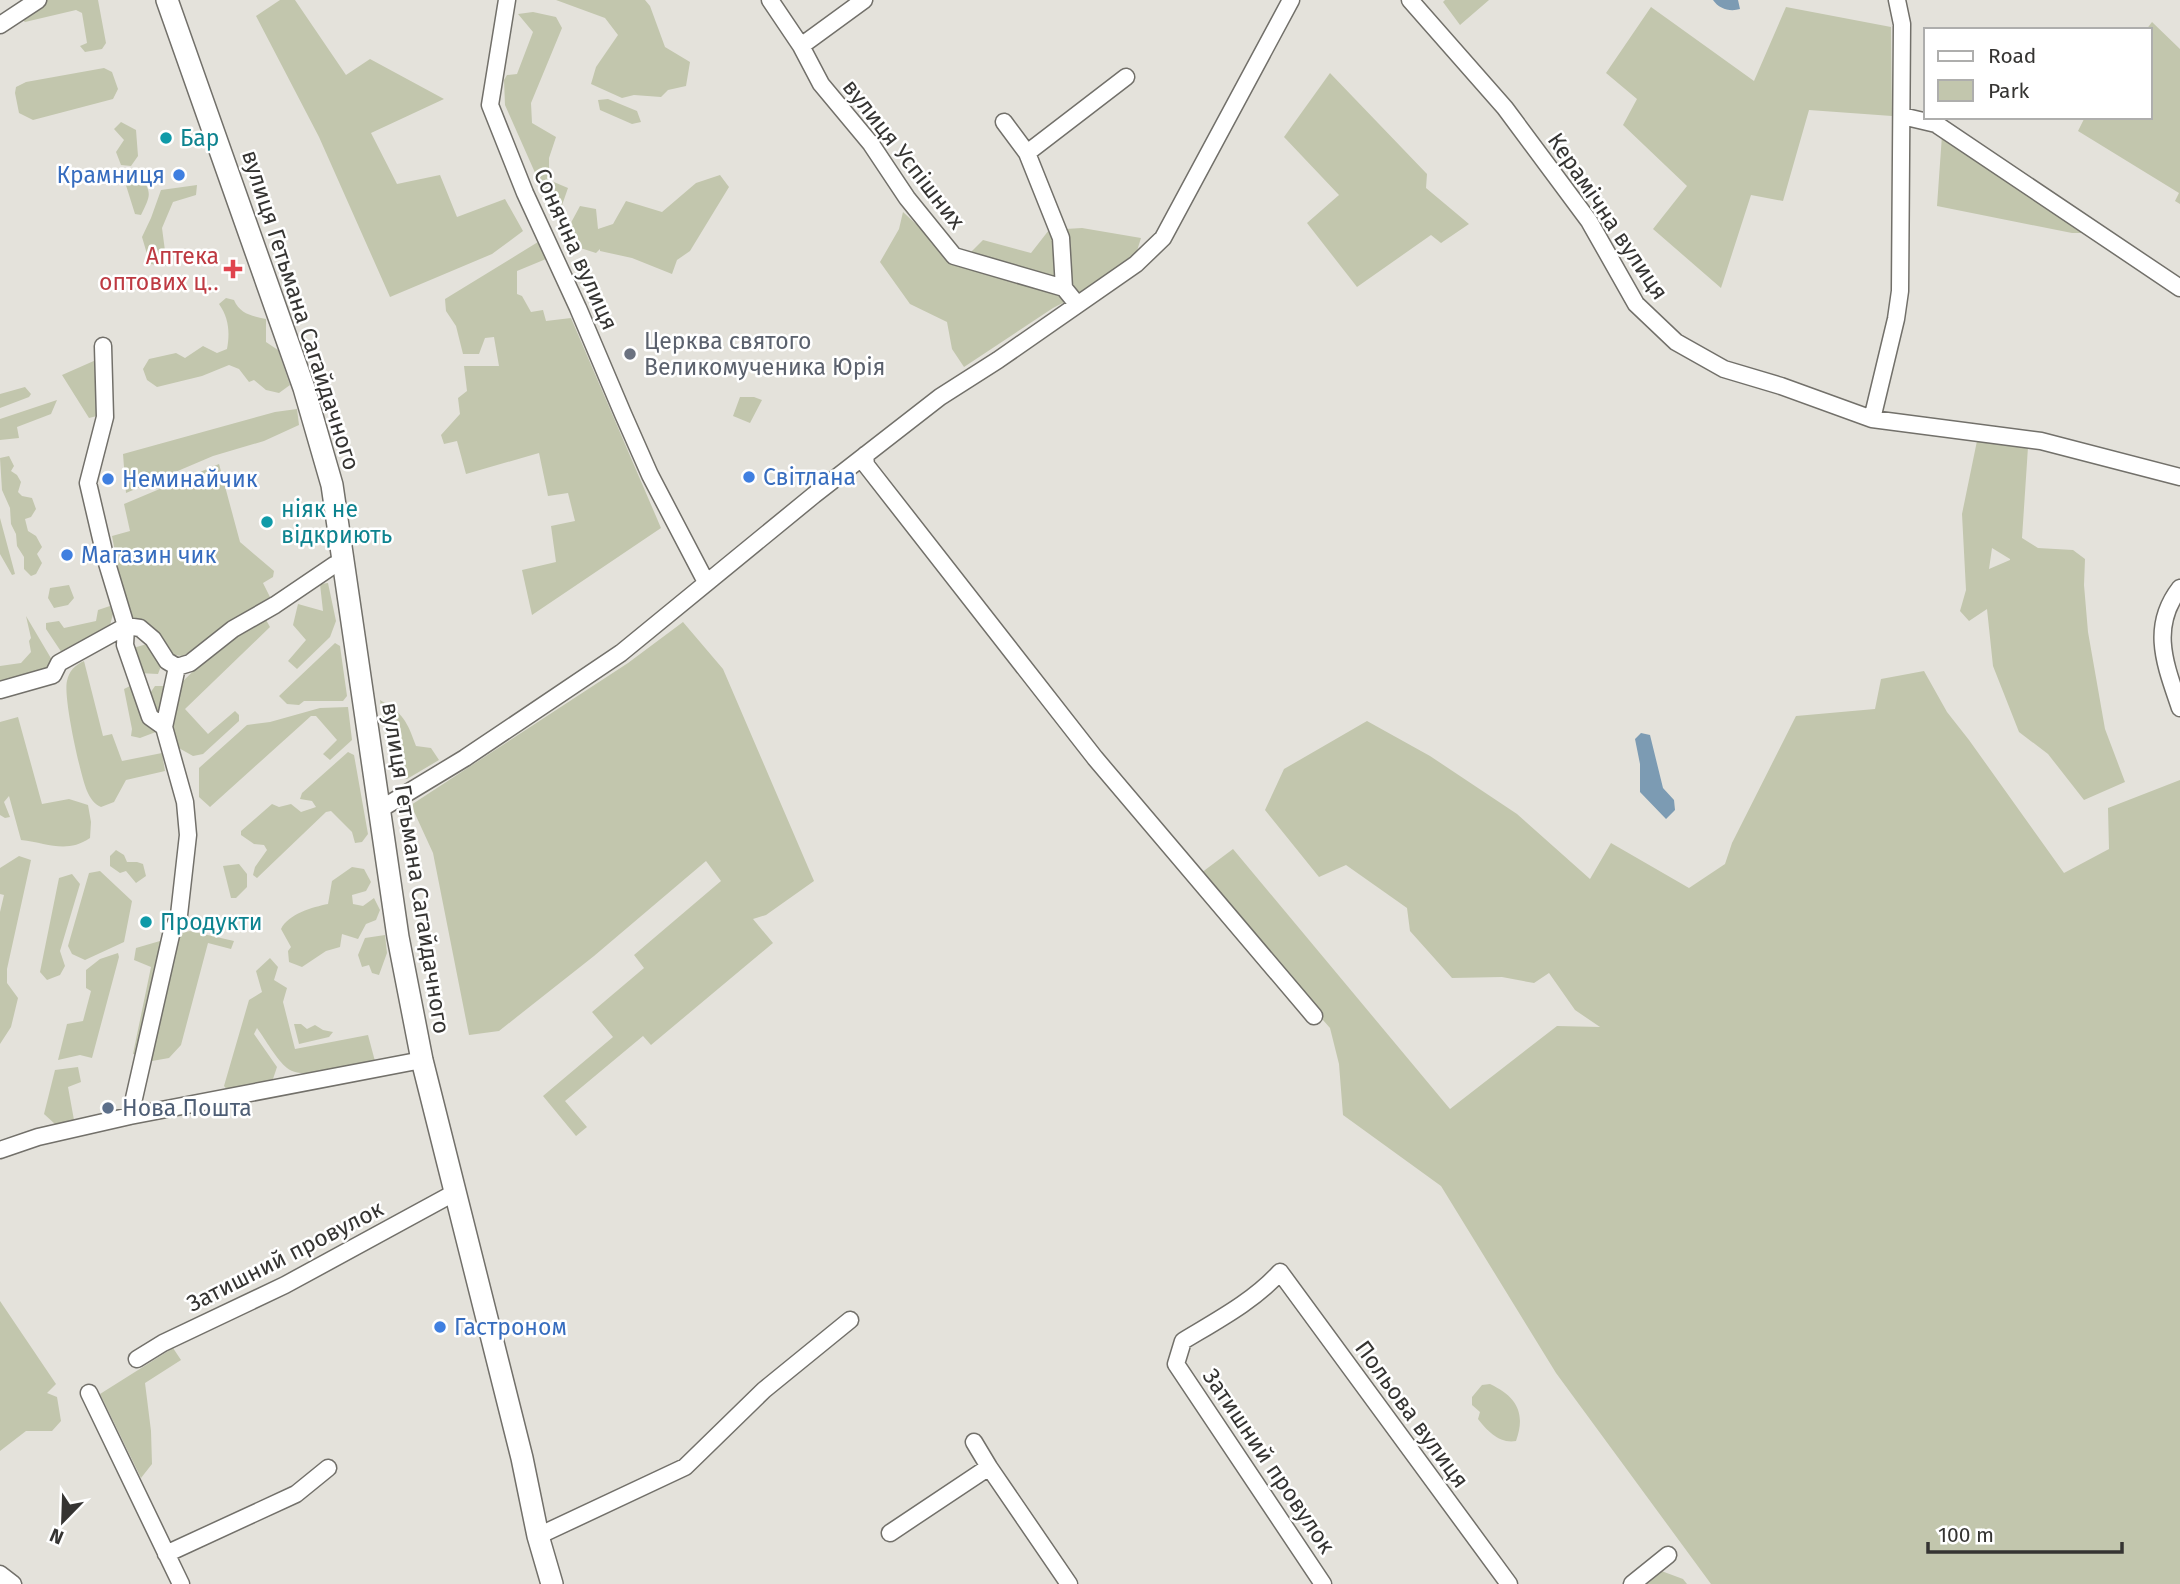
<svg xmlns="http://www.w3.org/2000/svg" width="2180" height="1584" viewBox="0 0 2180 1584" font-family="'Fira Sans',sans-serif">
	<rect width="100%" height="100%" fill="#e4e2db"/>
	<path fill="#c2c6ad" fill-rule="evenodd" d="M45 0H98L106 43 102 49 85 52 80 46 87 43 82 13 76 10 25 22 19 17Z
		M280 0H295L346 75 370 59 444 99 371 133 397 184 440 175 457 217 505 199 523 231 492 254 390 297 319 137 256 16Z
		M556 0H645L650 6 665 47 690 62 686 86 668 90 661 97 634 95 622 98 591 84 596 67 618 35 605 18Z
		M1445 0H1489L1460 25 1443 2Z
		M1651 7 1754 81 1786 7 1891 27 1892 116 1809 110 1783 201 1751 195 1721 288 1653 229 1687 186 1623 125 1637 99 1606 73Z
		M533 12 556 17 562 28 531 103 532 123 556 137 549 158V180L568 188 561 208 552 211 505 105 504 80 507 75 517 74 533 32 518 14Z
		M2152 22 2180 49V204L2175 201 2179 193 2078 131 2085 117H2150V30H2146Z
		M104 68 112 72 118 89 113 99 33 120 19 113 15 93 16 87 26 82Z
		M1330 73 1427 174 1426 188 1469 224 1441 243 1431 235 1357 287 1307 223 1339 195 1284 137Z
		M608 99 637 111 641 122 632 124 600 110 598 100Z
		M121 122 136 130 138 156 131 166 121 165 116 152 124 140 114 129Z
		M1942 135 2088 233H2072L1937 206Z
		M127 173 140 174C152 194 151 194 141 215L135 214 124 179Z
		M720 175 729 187 690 251 677 260 672 274 632 258 600 251V249L596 253 568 244 566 232 580 206 596 209 598 229 613 224 626 201 662 212 696 183Z
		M197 185 196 195 173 202 162 228 167 266 150 264 142 237 151 218 161 190Z
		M903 212 959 264 983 240 1031 253 1049 230 1082 228 1141 238 1136 254 1088 290 1053 308 964 367 952 349 947 322 910 304 880 262 899 229Z
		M538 242 546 259 517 271V294L522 296 531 312 543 310 546 321 571 318 661 528 532 615 522 570 556 562 551 526 575 521 568 493 548 496 539 453 466 474 457 441 444 444 441 435 460 414 458 398 467 391 464 366H499L494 337 485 338 479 354H463L456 326 446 311 445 299Z
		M226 298 234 300C240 314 252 316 266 319V342L278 350 290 385 279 393 266 390 254 380 249 382 239 369 229 365 202 376 157 387 147 380 143 369 149 359 176 353 185 358 203 346 217 353 227 349C230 333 229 318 219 304Z
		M96 360 97 416 89 418 62 375Z
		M25 387 31 394 29 397 0 408V394Z
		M740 397H754L762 400 750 423 733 416Z
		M57 400 51 414 17 427 19 438 0 440V419Z
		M297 409 299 425 264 441 213 456 126 493 123 454 275 412Z
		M1978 436 2028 447 2022 538 2038 548 2073 550 2085 559 2084 585 2088 632 2105 729 2125 782 2084 800 2048 754 2019 732 1993 666 1987 609 1969 621 1960 611 1966 590 1962 514ZM1992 548 2010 559V560L1989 569Z
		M9 456 14 466 11 471 17 475 21 482 18 492 22 496 32 498 36 509 31 517 25 519 28 531 36 536 42 547 37 554 42 563 36 574 31 576 24 569V557L17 546 16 534 11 524 10 508 2 490 0 458Z
		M219 464 240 542 274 571 273 577 263 583 270 597 183 656 172 655 137 623 125 605 112 536 130 531 124 504Z
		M0 518 15 574 12 575 0 554Z
		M328 583 336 621 330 637 297 669 288 661 306 640 293 625 298 604 323 611 320 584Z
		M69 585 74 598 68 605 54 608 48 598 50 588Z
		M110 606 113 614 109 629 62 653 46 629V623L59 621 64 628 96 621 98 610Z
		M26 616 52 660 47 669 0 685V666L21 663 31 652 29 641 31 638Z
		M265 618 270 627 185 709 208 734 235 711 239 715V721L203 754 193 756 177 747 171 721 180 684 223 642Z
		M683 622 723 669 814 881 766 915 753 919 773 943 651 1045 643 1036 565 1101 587 1127 576 1136 543 1096 613 1037 592 1012 644 968 634 955 721 881 706 861 594 956 499 1031 469 1035 433 853 411 805 628 663Z
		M335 643 340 646 347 696 343 701H304L299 705 287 704 279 696Z
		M147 644 161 666 158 674 138 673 133 648Z
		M84 661 103 736 112 734 122 761 162 753 165 771 126 780 114 802 101 807C94 804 90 798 87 791 80 774 63 697 67 681 69 671 75 665 84 661Z
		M1924 671 1947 712 1969 740 2064 873 2109 849 2108 808 2180 780V1584H1711L1556 1373 1441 1186 1343 1115 1339 1064 1330 1028 1197 876 1233 849 1450 1109 1557 1026 1600 1027 1575 1010 1549 973 1534 983 1502 977 1452 978 1410 931 1407 908 1346 865 1319 877 1265 810 1284 769 1367 721 1430 756 1517 814 1590 879 1611 843 1689 888 1725 864 1732 843 1796 716 1875 709 1881 679Z
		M134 684 148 696 155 686H165L161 730 140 738 131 736 132 729 124 689Z
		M380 700C403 713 407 721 416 746L431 748 439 760 407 779 392 775Z
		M348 707 352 740 330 760 323 754 337 740 316 716H311L210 807 199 797V768L247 725 270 722 320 708Z
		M18 717 42 804 69 799 88 805 91 822 90 838C66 854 48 843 21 840L9 796 4 802 10 817 5 818 0 815V722Z
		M348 752 354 755 368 834 362 842 355 843 352 832 331 811 326 812 257 878 253 875 255 867 267 850 264 845 254 844 241 835V831L272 804 279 807 291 804 301 812 316 807 312 801 300 799 302 793Z
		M116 850 124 855 127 862H137L143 864 146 876 136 883 126 871 120 873 110 866V856Z
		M19 856 31 860 7 969V983L18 998 11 1027 0 1044V912L4 895 0 894V868Z
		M239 864 247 874V887L236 898H231L223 866Z
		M352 867 364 869 371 882 366 891 352 895 353 904 363 906 374 898 380 910 376 920 366 924 358 939 342 934 340 947 326 951 302 967 289 962 288 951 291 947 281 929C288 914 313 907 328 904L332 881Z
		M100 871 132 901 124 942 85 960 72 954 68 946 89 873Z
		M72 874 80 884 60 951 65 966 60 975 47 980 40 972 59 878Z
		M190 931 234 941 231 949 208 943 181 1045 169 1058 152 1061 147 1056 133 1054 151 967 134 960 136 948 160 941 172 951 182 933Z
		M385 935 387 953 379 975 372 973 369 965 362 967 358 955 365 938Z
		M118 953 119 957 92 1058 80 1055 58 1060 67 1024 83 1021 91 991 86 988V970L100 959Z
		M270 958 278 967 274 980 287 988 283 1002 295 1049 368 1035 376 1065C355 1068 303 1081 287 1068 277 1060 265 1039 257 1028L254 1034 277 1067 272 1082 229 1092 224 1086 249 1000 262 992 256 971Z
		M294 1024H301L307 1029 315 1025 323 1030 333 1032 329 1037 299 1044Z
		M78 1067 81 1082 68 1087 74 1120 55 1124 44 1114 55 1070Z
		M0 1301 56 1384 47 1393 57 1397 61 1421 52 1431H26L0 1451Z
		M173 1348 181 1360 145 1383 151 1431 152 1464 141 1478 100 1394Z
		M1490 1384C1517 1397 1526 1413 1516 1441 1500 1444 1487 1431 1478 1419L1480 1412 1472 1405V1397L1482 1385Z
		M1656 1569 1683 1579 1687 1584H1642Z"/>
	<path fill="#7c9bb3" d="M1713 0H1738L1740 9C1730 12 1719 9 1713 0Z
		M1641 733 1650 735 1663 788 1674 800 1675 810 1666 819 1640 792V764L1635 739Z"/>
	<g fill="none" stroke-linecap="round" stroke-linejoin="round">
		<g stroke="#72706a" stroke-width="19">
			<path id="minor" d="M507 0 490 105 525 193 578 308 623 414 650 475 706 582
				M770 0 801 46 821 84 871 144 907 198 954 256 1064 288 1077 304
				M1410 0 1505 108 1589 221 1636 304 1676 342 1724 369 1781 386 1872 419 2041 441 2180 477
				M0 25 38 0
				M801 46 864 0
				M1902 116 1936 124 2180 288
				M1004 122 1027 153 1061 238 1064 288
				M1027 153 1126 77
				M103 346 105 417 88 483 106 560 126 626 125 645 150 717 164 727
				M1872 419 1896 319 1900 291 1902 24 1897 0
				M865 455 866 465 1095 758 1314 1016
				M2180 588C2149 628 2166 666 2180 708
				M0 690 53 675 59 663 126 626 140 628 153 639 167 661 177 667 190 663 233 629 275 605 334 565 343 562
				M379 810 465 758 621 653 814 495 940 397 998 360 1136 264 1163 238 1291 0
				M130 1116 171 935 179 915 188 835 185 802 164 727 177 667
				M0 1150 38 1137 130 1116 422 1060
				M137 1359 163 1343 285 1285 454 1193
				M89 1393 181 1584
				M989 1467 1069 1584
				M890 1533 989 1467 974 1442
				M538 1536 685 1467 764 1390 850 1320
				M166 1554 296 1494 328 1468
				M0 1574 13 1584
				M1323 1584 1176 1364 1183 1341C1216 1321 1254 1301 1280 1272L1509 1584
				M1632 1584 1668 1555"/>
		</g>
		<g stroke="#72706a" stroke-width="24">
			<path id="major" d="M167 0 304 388 332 485 398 937 422 1060 522 1458 538 1536 552 1584"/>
		</g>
		<use href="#minor" stroke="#fff" stroke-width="16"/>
		<use href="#major" stroke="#fff" stroke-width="21"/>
	</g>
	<g fill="#0f9aa8" stroke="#fff" stroke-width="2.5">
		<circle cx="166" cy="138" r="7"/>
		<circle cx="267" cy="522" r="7"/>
		<circle cx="146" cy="922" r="7"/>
	</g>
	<g fill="#3f7fe0" stroke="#fff" stroke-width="2.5">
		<circle cx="179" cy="175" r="7"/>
		<circle cx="749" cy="477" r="7"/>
		<circle cx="108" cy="479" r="7"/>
		<circle cx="67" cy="555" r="7"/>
		<circle cx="440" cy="1327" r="7"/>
	</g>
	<path fill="#e0444e" stroke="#fff" stroke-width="2.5" d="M229.5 258.5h7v7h7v7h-7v7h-7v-7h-7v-7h7z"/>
	<circle fill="#6b7280" stroke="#fff" stroke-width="2.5" cx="630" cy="354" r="7"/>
	<circle fill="#5c6f8a" stroke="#fff" stroke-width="2.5" cx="108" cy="1108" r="7"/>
	<g text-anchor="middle" stroke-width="5" stroke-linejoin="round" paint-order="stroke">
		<g font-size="23" fill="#0d838f" stroke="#fff" text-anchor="start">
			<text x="180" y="146">Бар</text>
			<text x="281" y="517">ніяк не<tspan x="281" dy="26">відкриють</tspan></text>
			<text x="160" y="930">Продукти</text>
		</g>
		<g font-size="23" fill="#353432" stroke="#fff">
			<text transform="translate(904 154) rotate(52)" y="8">вулиця Успішних</text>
			<text transform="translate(1608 216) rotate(56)" y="8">Керамічна вулиця</text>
			<text transform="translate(576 249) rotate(66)" y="8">Сонячна вулиця</text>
			<text transform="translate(301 310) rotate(72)" y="8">вулиця Гетьмана Сагайдачного</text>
			<text transform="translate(416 868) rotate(81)" y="8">вулиця Гетьмана Сагайдачного</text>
			<text transform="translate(285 1256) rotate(-27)" y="8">Затишний провулок</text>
			<text transform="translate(1412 1414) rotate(54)" y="8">Польова вулиця</text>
			<text transform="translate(1269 1461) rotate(56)" y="8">Затишний провулок</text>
		</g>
		<g font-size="23" fill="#366cbe" stroke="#fff" text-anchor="start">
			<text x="165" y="183" text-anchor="end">Крамниця</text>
			<text x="763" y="485">Світлана</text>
			<text x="122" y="487">Неминайчик</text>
			<text x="81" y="563">Магазин чик</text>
			<text x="454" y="1335">Гастроном</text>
		</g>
		<g font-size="23" fill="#be3a42" stroke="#fff" text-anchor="end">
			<text x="219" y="264">Аптека<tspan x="219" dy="26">оптових ц‥</tspan></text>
		</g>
		<g font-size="23" fill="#5b616d" stroke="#fff" text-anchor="start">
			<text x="644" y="349">Церква святого<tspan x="644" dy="26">Великомученика Юрія</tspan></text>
		</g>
		<g font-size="23" fill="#4e5e75" stroke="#fff" text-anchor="start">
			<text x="122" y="1116">Нова Пошта</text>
		</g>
	</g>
	<rect x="1924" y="28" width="228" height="91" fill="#ffffff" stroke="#aeaead" stroke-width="2"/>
	<rect x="1938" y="51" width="35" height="10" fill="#ffffff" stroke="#aeaead" stroke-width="2"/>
	<text x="1988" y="63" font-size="21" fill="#353432">Road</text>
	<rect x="1938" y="80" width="35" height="21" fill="#c2c6ad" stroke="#aeaead" stroke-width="2"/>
	<text x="1988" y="98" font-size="21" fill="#353432">Park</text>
	<g transform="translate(63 1521) rotate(203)" stroke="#ffffff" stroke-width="5" paint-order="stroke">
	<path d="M0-5L12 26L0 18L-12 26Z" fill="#353432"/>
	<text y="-10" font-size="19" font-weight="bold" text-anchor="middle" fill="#353432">N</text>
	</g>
	<path d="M1928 1542v10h194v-10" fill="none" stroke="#353432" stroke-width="3.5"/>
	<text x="1938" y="1542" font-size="21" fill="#353432" stroke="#ffffff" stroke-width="5" paint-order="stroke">100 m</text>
</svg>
